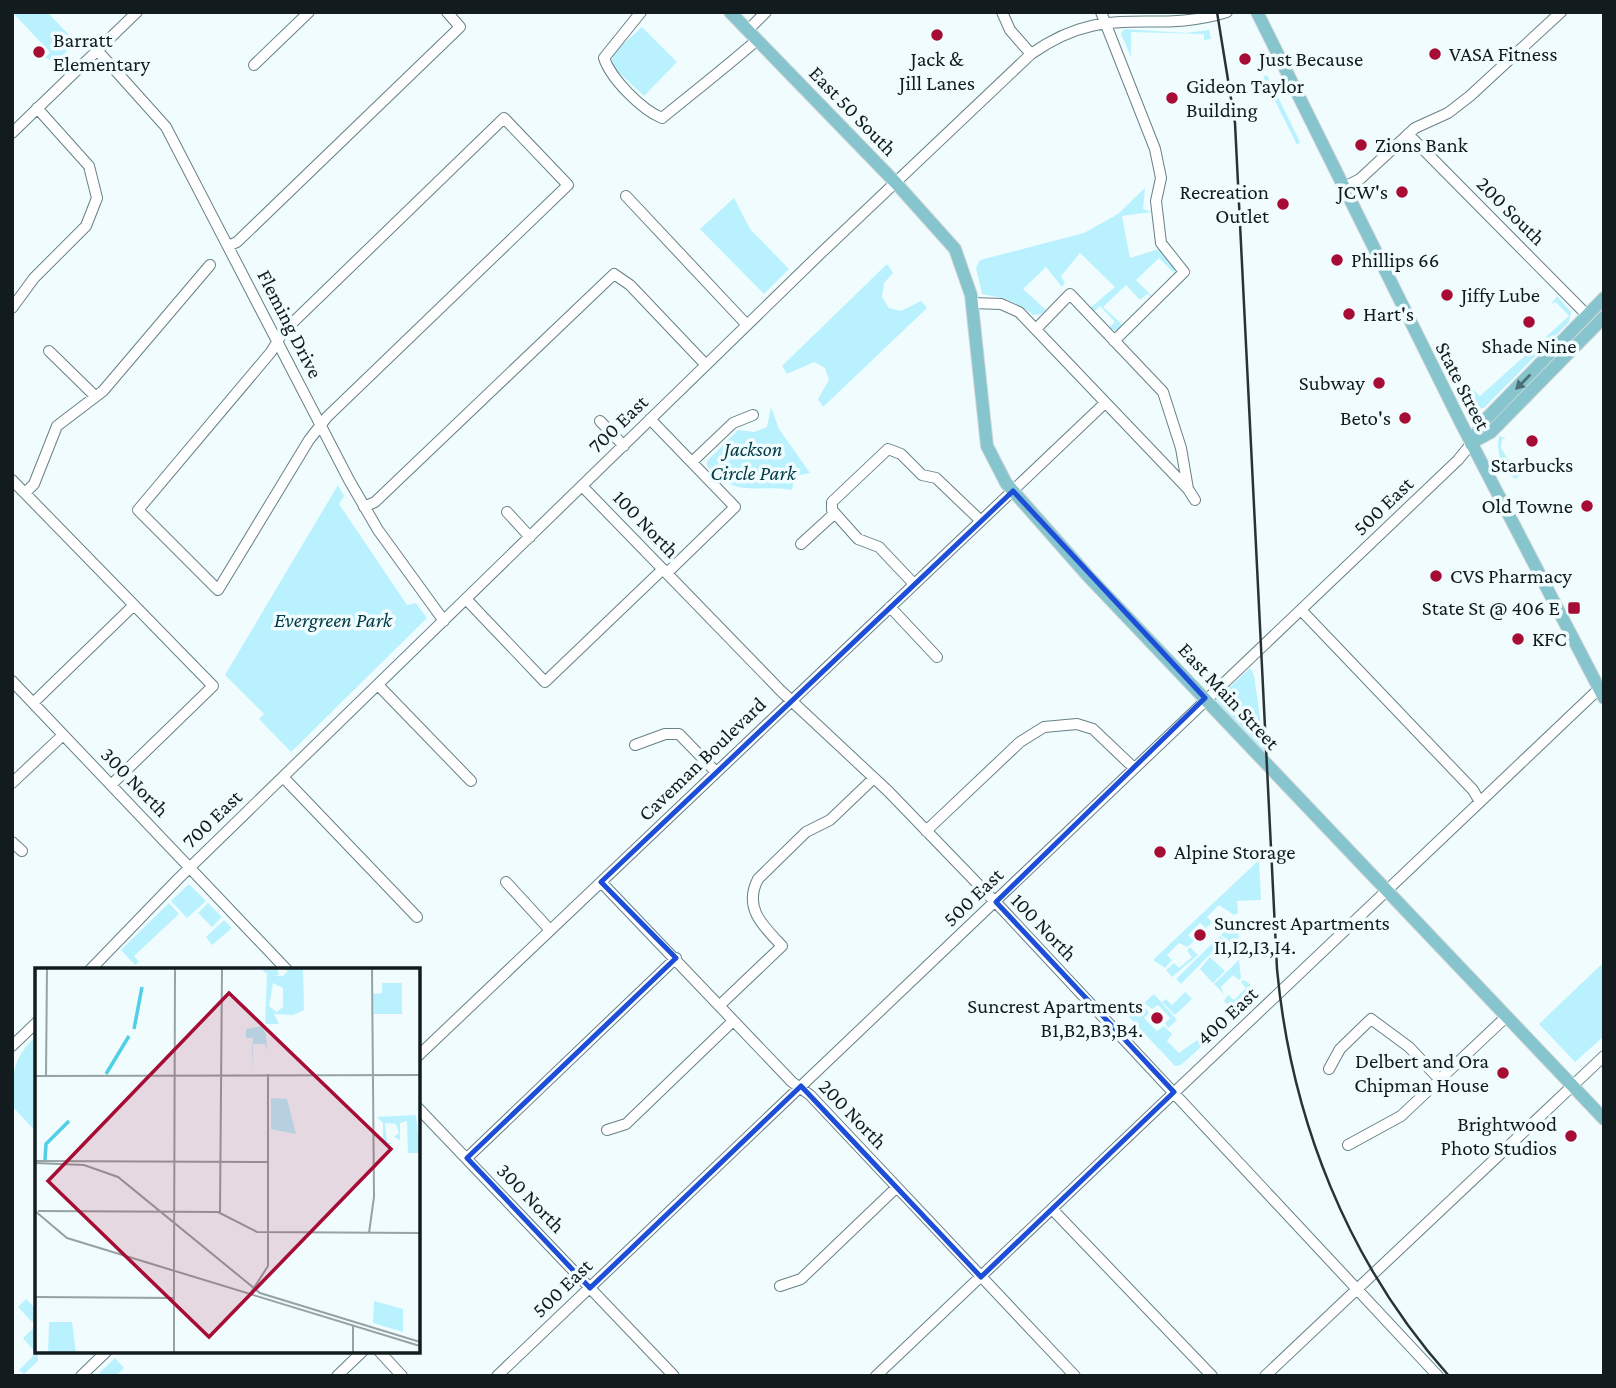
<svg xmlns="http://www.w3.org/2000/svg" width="1616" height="1388" viewBox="0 0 1616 1388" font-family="'Crimson Pro',serif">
	<rect width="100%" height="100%" fill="#f0fcfe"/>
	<path fill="#b9f2fe" d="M12 12H47L76 42 56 62 45 58 50 52Z
		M642 27 677 62 644 96 613 67 612 54Z
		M1124 29 1186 33 1209 30 1211 39 1204 40V34L1131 32V57L1121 34Z
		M1267 75 1300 142 1297 145 1263 77Z
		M1145 188 1143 209 1152 212 1122 216 1130 258 1159 249 1174 267 1175 274 1159 258 1136 280 1153 297 1147 294 1140 300 1126 285 1103 307 1124 326 1116 331 1109 328 1115 322 1100 306 1094 312 1090 308 1115 287 1080 253 1061 276 1065 283 1062 287 1046 267 1023 289 1046 310 1041 314 1033 315C1013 299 1006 299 982 294L976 268 980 260 1084 233 1118 214Z
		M734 198 750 229 789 269 764 294 700 229Z
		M887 264 893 273 884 283 882 297 889 308 901 311 921 301 927 308 823 407 818 399 829 380 825 368 814 362 787 374 782 366Z
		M1557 296 1571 312 1569 322 1484 408 1473 409 1460 387 1468 385 1480 396 1569 316 1556 302 1551 304Z
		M771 407 779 429 810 473 795 476 792 490C752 484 738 499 707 466V461L738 430 754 432 767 427Z
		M1499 436 1506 438 1502 439 1501 448 1517 475 1522 473 1516 479C1501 472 1496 450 1499 436Z
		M338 485 344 496 339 504 407 605 416 603 427 618 291 752 259 719 264 714 225 675Z
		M1250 668 1254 675 1265 754 1216 700Z
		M1259 860 1261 900 1237 901 1238 913 1234 915 1219 905 1207 917 1212 922 1206 928 1200 923 1188 935 1194 941 1187 947 1179 943 1167 955 1172 960 1165 968 1153 960Z
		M189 884 206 901 187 918 171 901Z
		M169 903 179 914 134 956 139 962 135 965 121 950Z
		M208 903 222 917 212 927 198 913Z
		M224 920 232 928 212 945 206 937Z
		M1235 921H1238L1239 949 1221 935Z
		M1220 936 1224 940 1181 984 1176 979Z
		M1190 947 1198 955 1172 977 1166 970 1174 963 1179 968 1192 957 1187 951Z
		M1210 957 1225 971 1213 983 1200 969Z
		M1239 960 1241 978 1239 980 1233 975 1221 987 1224 994 1214 984Z
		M1604 962V1036L1575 1062 1539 1024Z
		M1244 980 1250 984 1251 999 1222 1027 1215 1020 1229 1007 1224 1001 1228 995 1234 1000 1246 988 1241 982Z
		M1185 992 1192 999 1175 1015 1162 1002 1166 999 1172 1005Z
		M1154 994 1177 1020 1168 1028 1165 1023 1170 1018 1158 1005 1152 1009 1144 1003Z
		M1143 1004 1149 1013 1144 1018 1157 1031 1164 1026 1172 1034 1167 1041 1179 1053 1197 1040 1202 1046 1181 1065 1175 1066 1129 1017Z
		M37 1035V1133L12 1106C12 1073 12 1059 37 1035Z
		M26 1299 37 1310V1318L32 1322 18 1307Z
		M37 1325 38 1361 24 1374 19 1370 36 1353 23 1338Z
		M115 1358 124 1368 116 1376H101L99 1373Z"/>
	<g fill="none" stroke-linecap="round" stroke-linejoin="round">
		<g stroke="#678187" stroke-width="12">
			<path id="minor" d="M641 12 604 58C611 79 642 110 662 118 694 92 726 67 757 40
				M1002 12 1010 30 1031 54
				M1101 12 1155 149 1161 178 1156 201 1161 243 1184 272 1114 341
				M748 30 766 12
				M97 50 166 127 349 480 378 530 444 621
				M254 65 309 12
				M504 118 568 185 327 417 309 440 218 590 138 510 271 352 283 332Z
				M12 133 137 12
				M1408 134 1587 315
				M1342 188 1360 179 1415 128 1448 113 1470 96 1561 12
				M626 196 747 325
				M228 246 237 242 460 27 447 12
				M972 303 1001 304 1019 312 1188 489 1195 500
				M12 308 34 278 86 226 97 198 89 166 37 108
				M1036 329 1070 294 1163 392 1181 448 1188 489
				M49 351 95 396
				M650 419 735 507 667 573
				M600 421 624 446
				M692 462 733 423 753 415
				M12 480 213 686 111 785
				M582 486 781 691 888 791 1003 910 1438 1376
				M25 493 34 484 57 426 103 391 210 265
				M364 507 375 502 614 274 630 285 706 365
				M507 512 530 537
				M801 544 835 513
				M914 584 879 547 858 539 832 510V502L888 449 901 454 922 475 936 478 981 521
				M466 599 545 682 663 569
				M890 607 937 657
				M1301 610 1473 790 1480 802
				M12 681 287 970
				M378 685 471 781
				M33 703 134 605
				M635 745 665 734H679L716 772
				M283 777 417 917
				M12 783 63 735
				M926 831 1020 742 1044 727 1077 724 1093 729 1134 768
				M12 842 22 851
				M506 882 550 930
				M601 882 792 1082 810 1095 1075 1376
				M90 970 179 878 820 254 1031 54C1108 0 1150 36 1227 12
				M720 1005 782 946C763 926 743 908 758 879L806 832 830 820 874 778
				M12 1046 37 1022
				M418 1056 1105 403
				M1329 1069 1340 1049 1371 1019 1409 1047 1440 1080
				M418 1108 674 1376
				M607 1130 626 1124 733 1021
				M1348 1145 1401 1116 1507 1016
				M467 1158 676 958
				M1052 1209 1212 1376
				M780 1286 801 1279 896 1188
				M379 1351 402 1376
				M81 1376 107 1351
				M337 1376 363 1351
				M497 1376 1458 460 1471 444
				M876 1376 1604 684
				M1265 1376 1604 1056"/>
		</g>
		<g stroke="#d4d6d6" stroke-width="14">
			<path id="major" d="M730 12 895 182 955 249 971 295 987 446 1006 483 1088 576 1604 1119
				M1257 12 1461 423 1604 698
				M1471 443 1491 432 1604 317
				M1471 444 1483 422 1604 298"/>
		</g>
		<use href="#minor" stroke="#fff" stroke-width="10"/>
		<use href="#major" stroke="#86c4ce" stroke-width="12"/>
		<path stroke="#293335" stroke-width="2.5" d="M1217 12 1235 123 1277 969C1291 1119 1348 1263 1449 1376"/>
	</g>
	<defs><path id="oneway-solid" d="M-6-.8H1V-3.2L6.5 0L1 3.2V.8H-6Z" transform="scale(1.75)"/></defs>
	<use fill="#4c7076" href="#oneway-solid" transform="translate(1523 382) rotate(135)"/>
	<path fill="none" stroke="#1d4ed8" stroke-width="5" stroke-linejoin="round" d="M1013 491 1205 698 996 902 1174 1092 981 1277 801 1086 590 1288 467 1158 676 958 601 882Z"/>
	<g fill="#a60c34" stroke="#f0fcfe" stroke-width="2.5">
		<circle cx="937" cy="35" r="7"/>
		<circle cx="39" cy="52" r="7"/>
		<circle cx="1435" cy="54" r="7"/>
		<circle cx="1245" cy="59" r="7"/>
		<circle cx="1172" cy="98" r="7"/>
		<circle cx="1361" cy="145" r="7"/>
		<circle cx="1402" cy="192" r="7"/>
		<circle cx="1283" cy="204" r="7"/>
		<circle cx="1337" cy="260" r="7"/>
		<circle cx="1447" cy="295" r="7"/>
		<circle cx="1349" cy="314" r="7"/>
		<circle cx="1529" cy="322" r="7"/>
		<circle cx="1379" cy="383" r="7"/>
		<circle cx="1405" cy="418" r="7"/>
		<circle cx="1532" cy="441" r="7"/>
		<circle cx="1587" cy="506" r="7"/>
		<circle cx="1436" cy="576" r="7"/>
		<rect x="1567" y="601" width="14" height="14" rx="3.5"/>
		<circle cx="1518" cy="639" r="7"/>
		<circle cx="1160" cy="852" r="7"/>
		<circle cx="1200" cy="935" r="7"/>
		<circle cx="1157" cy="1018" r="7"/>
		<circle cx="1503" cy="1073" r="7"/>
		<circle cx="1571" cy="1136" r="7"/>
	</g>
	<g text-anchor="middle" stroke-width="7" stroke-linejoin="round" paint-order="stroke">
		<g font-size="21" fill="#121c1e" stroke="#f0fcfe" text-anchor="start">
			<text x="53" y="47">Barratt<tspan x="53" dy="24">Elementary</tspan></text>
			<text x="1449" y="61">VASA Fitness</text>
			<text x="937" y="66" text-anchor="middle">Jack &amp;<tspan x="937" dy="24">Jill Lanes</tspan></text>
			<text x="1259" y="66">Just Because</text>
			<text x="1186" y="93">Gideon Taylor<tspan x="1186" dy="24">Building</tspan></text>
			<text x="1375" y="152">Zions Bank</text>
			<text x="1269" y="199" text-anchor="end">Recreation<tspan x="1269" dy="24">Outlet</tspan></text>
			<text x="1388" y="199" text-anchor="end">JCW's</text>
			<text x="1351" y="267">Phillips 66</text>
			<text x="1461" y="302">Jiffy Lube</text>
			<text x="1363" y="321">Hart's</text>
			<text x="1529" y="353" text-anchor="middle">Shade Nine</text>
			<text x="1365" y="390" text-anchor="end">Subway</text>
			<text x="1391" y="425" text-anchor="end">Beto's</text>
			<text x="1532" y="472" text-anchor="middle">Starbucks</text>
			<text x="1573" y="513" text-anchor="end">Old Towne</text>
			<text x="1450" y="583">CVS Pharmacy</text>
			<text x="1560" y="615" text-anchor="end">State St @ 406 E</text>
			<text x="1532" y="646">KFC</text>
			<text x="1174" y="859">Alpine Storage</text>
			<text x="1214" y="930">Suncrest Apartments<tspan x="1214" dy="24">I1,I2,I3,I4.</tspan></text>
			<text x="1143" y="1013" text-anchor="end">Suncrest Apartments<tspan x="1143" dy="24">B1,B2,B3,B4.</tspan></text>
			<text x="1489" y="1068" text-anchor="end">Delbert and Ora<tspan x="1489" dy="24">Chipman House</tspan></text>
			<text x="1557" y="1131" text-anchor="end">Brightwood<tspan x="1557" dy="24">Photo Studios</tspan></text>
		</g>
		<g font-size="21" fill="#121c1e" stroke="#f0fcfe">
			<text transform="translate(853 111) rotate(46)" y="7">East 50 South</text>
			<text transform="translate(1511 211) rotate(45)" y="7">200 South</text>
			<text transform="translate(290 324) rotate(63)" y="7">Fleming Drive</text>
			<text transform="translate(1463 386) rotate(63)" y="7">State Street</text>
			<text transform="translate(618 424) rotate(-44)" y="7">700 East</text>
			<text transform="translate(1383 506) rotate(-44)" y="7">500 East</text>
			<text transform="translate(646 524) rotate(46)" y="7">100 North</text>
			<text transform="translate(1229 696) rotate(47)" y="7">East Main Street</text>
			<text transform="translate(702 759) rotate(-44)" y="7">Caveman Boulevard</text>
			<text transform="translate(135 782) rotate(46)" y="7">300 North</text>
			<text transform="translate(212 819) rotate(-44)" y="7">700 East</text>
			<text transform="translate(973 897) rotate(-44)" y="7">500 East</text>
			<text transform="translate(1044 927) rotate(46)" y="7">100 North</text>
			<text transform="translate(1227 1016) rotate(-43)" y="7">400 East</text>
			<text transform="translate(853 1114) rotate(46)" y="7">200 North</text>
			<text transform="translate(531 1198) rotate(46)" y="7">300 North</text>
			<text transform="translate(562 1288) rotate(-44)" y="7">500 East</text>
		</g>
		<g font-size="21" font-style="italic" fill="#003b45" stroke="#f0fcfe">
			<text x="753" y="456">Jackson<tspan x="753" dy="24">Circle Park</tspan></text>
			<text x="333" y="627">Evergreen Park</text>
		</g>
	</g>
	<g transform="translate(35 968)">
		<rect width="385" height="385" fill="#f0fcfe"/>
		<path d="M225 0H242L244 7 238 8H248L253 3 244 0H268L269 42 258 47 239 46 244 56H230L232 6ZM238 15 248 20V39L242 44 234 38ZM347 15H367V46H339L338 26 347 25ZM226 58 231 66 232 82 230 76H218L217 104V79L218 70H211V61ZM236 130 252 131 261 166 236 161ZM381 147 385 185H373L372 153 365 155V172L359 169 364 165 361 156 350 155 352 174 358 176H348V155L342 149ZM339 333 368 341V364L338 355ZM14 354H37L41 385H13Z" fill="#b9f2fe" fill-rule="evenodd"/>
		<path fill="none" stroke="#50cfe7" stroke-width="3.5" d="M99 61 107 19M71 106 94 68M10 192 11 176 34 153"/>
		<path fill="none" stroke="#97a2a4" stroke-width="2" d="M0 108 385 107M11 108 12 0M0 193 234 194M0 195 49 197 83 209 225 325 385 374M0 243 32 270 385 378M3 243 183 244 222 264 385 265M185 244 187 0M334 265 339 229 337 0M139 302 140 0M139 302V385M215 326 233 298V106M0 329 139 330M318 385V358"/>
		<path fill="#a60c34" fill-opacity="0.15" stroke="#a60c34" stroke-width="3.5" d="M194 25 356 181 174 369 13 213Z"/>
		<rect width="385" height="385" fill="none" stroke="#121c1e" stroke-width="3.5"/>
	</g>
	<rect width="1616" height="1388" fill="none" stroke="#121c1e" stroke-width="28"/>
</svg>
